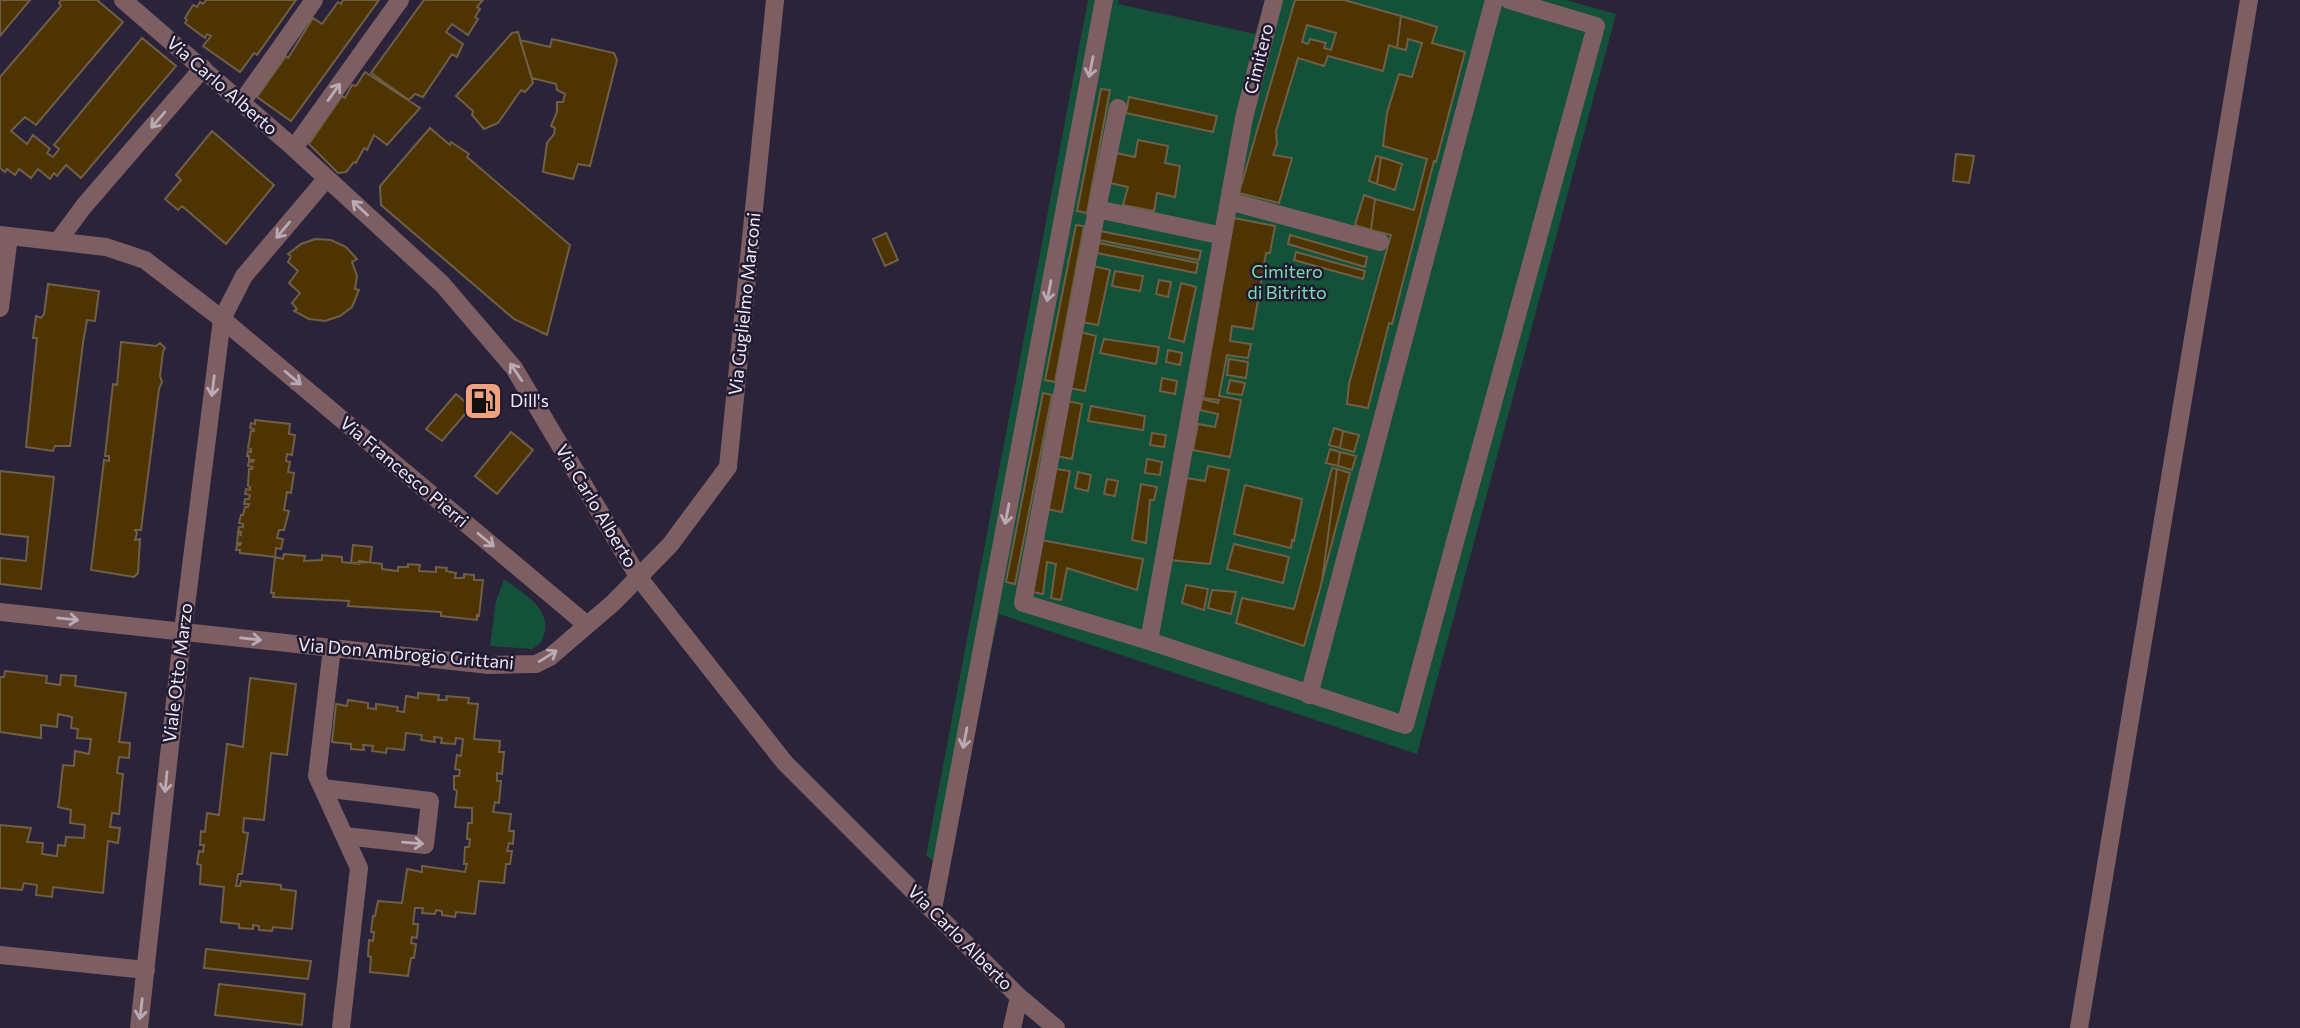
<svg xmlns="http://www.w3.org/2000/svg" width="2300" height="1028" viewBox="0 0 2300 1028" font-family="Commissioner,sans-serif">
	<rect width="100%" height="100%" fill="#2a233a"/>
	<path fill="#145139" d="M1088 0H1119L1118 4 1255 34 1265 0H1566L1616 14 1417 754 999 614 945 867 926 856Z
		M504 579C520 592 549 606 545 631 543 640 540 645 532 649L490 646 496 601Z"/>
	<path fill="#4d3402" stroke="#6f5f47" stroke-width="2" fill-rule="evenodd" d="M0 0H30L0 36Z
		M61 0H97L123 22 36 125 25 117 11 131 27 144 33 135 50 149 47 153 53 157 59 149 54 145 142 38 176 66 81 178 66 165 57 176 54 173 50 179 38 169 31 178 19 169 15 175 7 169 5 172 0 168V77L61 6 59 3Z
		M206 0H296L257 55 254 53 240 72 203 46 211 36 207 34 205 38 185 23 187 20 185 18 193 5 197 7 200 2 203 4Z
		M343 0H379L291 121 257 97 286 56 288 58 313 18 322 24 338 2 341 4Z
		M424 0H483L477 7 480 9 475 17 478 19 468 35 452 24 446 32 463 44 457 57 452 54 423 97 415 94 409 100 371 73Z
		M1295 0H1344L1401 16 1397 48 1389 45 1383 71 1328 56 1324 66 1298 58 1276 131 1277 144 1273 155 1292 158 1279 203 1239 193ZM1307 25 1336 33 1331 50 1324 48 1326 43 1310 39 1308 44 1302 42Z
		M1401 16 1437 27 1432 43 1465 52 1436 162 1434 161 1392 324 1389 323 1368 408 1347 404 1349 384 1391 235 1371 230 1375 199 1414 210 1427 159 1383 146 1387 113 1399 74 1412 77 1422 43 1408 39 1406 50 1397 48Z
		M518 32 533 83 525 92 521 90 498 123 484 129 472 115 473 111 456 96 512 33Z
		M552 39 614 53 617 60 590 166 578 164 573 179 543 172 547 143 554 134 555 128 551 126 557 112V102H563L565 94 557 90 556 84 532 78 520 40 550 47Z
		M365 72 420 108 387 145 374 135 367 150 364 148 356 163 354 162 346 172 338 173 309 144 342 96 345 98 352 85 356 86Z
		M1101 89 1110 90 1087 213 1077 211Z
		M1129 97 1217 116 1213 132 1126 113Z
		M430 128 450 145 451 142 469 154 467 157 570 245 547 335 514 319 381 205 380 186Z
		M212 131 274 185 226 244 182 206 178 210 165 199 181 180 176 175Z
		M1138 140 1168 146 1165 163 1180 166 1175 197 1157 193 1154 211 1123 205 1128 187 1110 183 1116 153 1135 157Z
		M1956 154 1974 156 1969 183 1953 181Z
		M1376 156 1381 157 1377 184 1369 181Z
		M1381 157 1402 164 1395 190 1377 184Z
		M1364 195 1375 199 1371 230 1355 225Z
		M1234 218 1275 226 1270 253H1266L1253 329 1232 326 1230 341 1251 344 1248 358 1227 355 1219 396 1241 400 1230 457 1193 450 1198 424 1215 427 1218 414 1200 410 1202 399 1218 403 1219 400 1203 398Z
		M1076 225 1084 226 1055 382 1045 380Z
		M1100 231 1201 251 1199 260 1099 240Z
		M886 233 898 260 885 266 873 239Z
		M1290 235 1367 257 1365 267 1288 244Z
		M315 239 331 240 346 247 357 259 352 262 357 276 355 289 359 290 352 307 340 316 325 321 309 319 294 311 297 309 292 303 300 293 289 283 298 271 288 262 291 256 288 254 301 244Z
		M1099 243 1198 263 1196 273 1097 253Z
		M1296 252 1365 271 1363 279 1294 260Z
		M1093 266 1110 270 1098 325 1082 322Z
		M1115 271 1143 276 1140 291 1112 286Z
		M1159 280 1171 282 1168 297 1156 294Z
		M1181 283 1196 287 1184 342 1169 338Z
		M48 284 99 291 95 321 87 320 83 343 70 446H55L53 451 26 447 37 338H33L36 316 41 318 44 314Z
		M1080 332 1096 336 1085 391 1069 388Z
		M1104 339 1159 347 1156 364 1100 353Z
		M121 342 156 346 160 343 165 348 163 352 160 376 162 382 159 389 141 530H135L137 533 135 540 140 539 138 573 134 577 91 570 104 460 109 461V456H105L113 384 117 385Z
		M1168 350 1182 353 1180 365 1166 362Z
		M1229 359 1248 362 1246 378 1227 375Z
		M1162 378 1177 381 1175 394 1160 391Z
		M1230 380 1245 383 1242 395 1227 393Z
		M1043 393 1052 395 1015 584 1006 582Z
		M456 394 471 407 442 441 426 429Z
		M1067 401 1082 404 1072 459 1057 456Z
		M1091 406 1145 416 1143 430 1088 421Z
		M255 420 290 424 289 434 295 435 292 455 287 454 286 461 290 462 288 472 294 473 291 493 287 492 284 510 289 511 284 530H279L277 538 283 539 281 549 276 548 275 557 240 553V550H236L237 545H240L241 543H237L238 534 241 535V532H238L239 527H243V524L239 523 241 515H243L245 507H248L249 504H244L245 499H249L250 495 245 494 246 489 250 490V487L248 486 249 469H252L253 467 248 466 249 461 253 462 254 460H249V456H247L248 451 251 452V449L248 448 251 431H254V429L250 428 251 423 255 424Z
		M1334 428 1343 431 1340 448 1329 445Z
		M1343 431 1359 435 1354 452 1340 448Z
		M511 432 533 450 497 494 475 476Z
		M1152 433 1166 435 1164 447 1150 445Z
		M1330 449 1340 452 1338 466 1326 463Z
		M1340 452 1356 456 1352 470 1338 466Z
		M1147 459 1162 462 1160 475 1145 473Z
		M1208 466 1229 470 1210 564 1170 560 1186 478 1205 481Z
		M1332 468 1337 469 1322 581 1304 646 1236 623 1242 598 1294 609Z
		M1056 469 1070 471 1062 512 1047 509Z
		M1337 469 1350 473 1322 581Z
		M0 471 54 477 41 589 0 584V558L26 561 28 537 0 534Z
		M1078 472 1091 475 1088 491 1075 488Z
		M1107 479 1118 481 1115 496 1104 494Z
		M1141 484 1157 487 1154 500H1150L1146 543 1132 540Z
		M1245 485 1302 499 1294 541 1292 540 1291 548 1234 534Z
		M1041 540 1143 559 1137 590 1067 568 1061 600 1051 598 1056 564 1047 562 1043 594 1032 592Z
		M1234 544 1289 557 1283 583 1227 569Z
		M353 545 372 547 370 562 351 563Z
		M284 554 305 556 304 561 322 560V555L342 557V562L359 564V561L382 564V569L398 571V567H408V564L420 565 419 571 436 572V567L447 568 446 571 456 573 455 578H464V574L474 575V580H483L479 616 477 615V620L441 616V612L348 606 349 601 273 597 274 593H271L275 557 283 559Z
		M1186 585 1208 589 1204 610 1182 603Z
		M1212 590 1236 592 1231 614 1208 608Z
		M5 671 47 676 46 683 60 685 61 675 76 676 75 686 126 693 119 742 130 743 129 758 119 757 117 773 123 774 119 814 112 813 110 827 120 828 118 843 108 841 103 893 53 887 52 897 36 895 37 885 24 883 22 890 0 888V825L31 828 27 842 43 843 42 854 57 856 58 845 65 846 66 837 84 838 85 825 70 823 71 810 58 807 59 802 63 765 74 766 75 751 89 754 91 739 77 738 78 729 71 728 72 717 58 714 57 727 41 725V738L0 732V677H4Z
		M250 678 296 684 287 755 271 753 264 820 244 818 243 832 248 833 242 874H238L236 886H240L241 881 281 885V889L296 891 292 929 273 927 272 931 259 930V926L253 925V929L239 928V924L221 922 224 887 200 884 201 865 197 864 199 851 203 852 204 845H200L201 831 205 832 207 813 219 815 227 744 243 747Z
		M418 693 439 695 438 700H447L446 696 469 698 468 703 478 704 474 739 500 741 499 752H504L502 774 497 773V781H501L499 803 495 802 493 812 511 814 509 831H514L513 844 509 843 507 851H512L510 864H506L504 883 479 881 475 914 456 912 455 917 442 915V911L436 910 435 914 422 913 423 908H415L413 924H418L417 938 412 937 411 943 416 944 414 958H411L408 976 370 972 371 957 368 956 369 940 373 941 374 932H371L373 916H375L378 901 402 903 407 869 422 872V866L465 872 467 864H464L465 847H469L470 839H467L468 823H472V808L455 807 457 791 454 789V776H459L460 770 455 769 457 755 461 756 463 739 456 738 455 744 441 743 442 738 434 737 435 742 421 740 422 735 406 733 404 750 387 748 386 753 372 751 373 746 363 745 364 750 351 749V744L332 742 336 704 347 706 348 700 368 703V708L376 709V704L398 707 397 711 404 712 406 696 418 698Z
		M206 949 311 961 308 979 204 968Z
		M219 984 305 994 302 1025 215 1015Z"/>
	<g fill="none" stroke-linecap="round" stroke-linejoin="round">
		<path stroke="#7c5e63" stroke-width="18" d="M123 0 294 148 442 284 514 368 639 578 785 763 1019 997 1056 1028
			M242 102 314 0
			M1118 108 1097 209 1023 603 1149 641 1405 725 1596 26 1509 0
			M294 148 400 0
			M1229 201 1380 242
			M1097 209 1223 236
			M0 235 106 247 145 260 222 319 587 625
			M58 241 84 206 203 68
			M0 308 9 236
			M0 612 489 665 536 664 550 657 613 603 670 545 728 467 775 0
			M1149 641 1244 118 1274 0
			M332 648 317 776 359 868 341 1028
			M1309 695 1494 0
			M323 788 430 801 425 845 345 836
			M933 909 1104 0
			M0 955 146 970
			M139 1028 181 646 222 319 244 276 327 178
			M1012 1028 1019 997
			M2079 1028 2249 0"/>
	</g>
	<defs><path id="oneway-shaft" d="M-6 0H5M1.5-3L5.5 0L1.5 3" fill="none" stroke-width="1.6" stroke-linecap="round" stroke-linejoin="round" transform="scale(1.75)"/></defs>
	<g stroke="#baaab4">
		<use href="#oneway-shaft" transform="translate(1091 67) rotate(101)"/>
		<use href="#oneway-shaft" transform="translate(334 92) rotate(-55)"/>
		<use href="#oneway-shaft" transform="translate(158 120) rotate(131)"/>
		<use href="#oneway-shaft" transform="translate(360 208) rotate(-137)"/>
		<use href="#oneway-shaft" transform="translate(283 230) rotate(130)"/>
		<use href="#oneway-shaft" transform="translate(1049 291) rotate(101)"/>
		<use href="#oneway-shaft" transform="translate(516 372) rotate(-124)"/>
		<use href="#oneway-shaft" transform="translate(293 378) rotate(40)"/>
		<use href="#oneway-shaft" transform="translate(213 386) rotate(97)"/>
		<use href="#oneway-shaft" transform="translate(1007 514) rotate(101)"/>
		<use href="#oneway-shaft" transform="translate(486 540) rotate(40)"/>
		<use href="#oneway-shaft" transform="translate(68 619) rotate(6)"/>
		<use href="#oneway-shaft" transform="translate(251 639) rotate(6)"/>
		<use href="#oneway-shaft" transform="translate(548 656) rotate(-32)"/>
		<use href="#oneway-shaft" transform="translate(965 738) rotate(101)"/>
		<use href="#oneway-shaft" transform="translate(166 782) rotate(96)"/>
		<use href="#oneway-shaft" transform="translate(413 843) rotate(5)"/>
		<use href="#oneway-shaft" transform="translate(141 1009) rotate(97)"/>
	</g>
	<defs>
		<g id="fuel-square" transform="scale(2.0125)"><rect x="-9" y="-9" width="18" height="18" rx="4" fill="#f2a17e" stroke="#211a30"/><path d="M-5.5-6h7V0h2V4h1.3V-2.5L3-4.5l.8-.8L6-3V5H2.5V1h-1V6h-7ZM-4.2-4.7v3.2H.2V-4.7Z" fill="#111"/></g>
	</defs>
	<g fill-rule="evenodd">
		<use href="#fuel-square" x="483" y="401"/>
	</g>
	<g text-anchor="middle" stroke-width="5" stroke-linejoin="round" paint-order="stroke">
		<g font-size="18" fill="#ece8f7" stroke="#211a30">
			<text transform="translate(1259 59) rotate(-76)" y="6">Cimitero</text>
			<text transform="translate(222 86) rotate(41)" y="6">Via Carlo Alberto</text>
			<text transform="translate(745 304) rotate(-84)" y="6">Via Guglielmo Marconi</text>
			<text transform="translate(404 472) rotate(40)" y="6">Via Francesco Pierri</text>
			<text transform="translate(596 506) rotate(59)" y="6">Via Carlo Alberto</text>
			<text transform="translate(406 654) rotate(5)" y="6">Via Don Ambrogio Grittani</text>
			<text transform="translate(178 673) rotate(-83)" y="6">Viale Otto Marzo</text>
			<text transform="translate(960 938) rotate(45)" y="6">Via Carlo Alberto</text>
		</g>
		<g font-size="18" fill="#78deb0" stroke="#211a30">
			<text x="1287" y="278">Cimitero<tspan x="1287" dy="21">di Bitritto</tspan></text>
		</g>
		<g font-size="18" fill="#ece8f7" stroke="#211a30" text-anchor="start">
			<text x="510" y="407">Dill's</text>
		</g>
	</g>
</svg>
